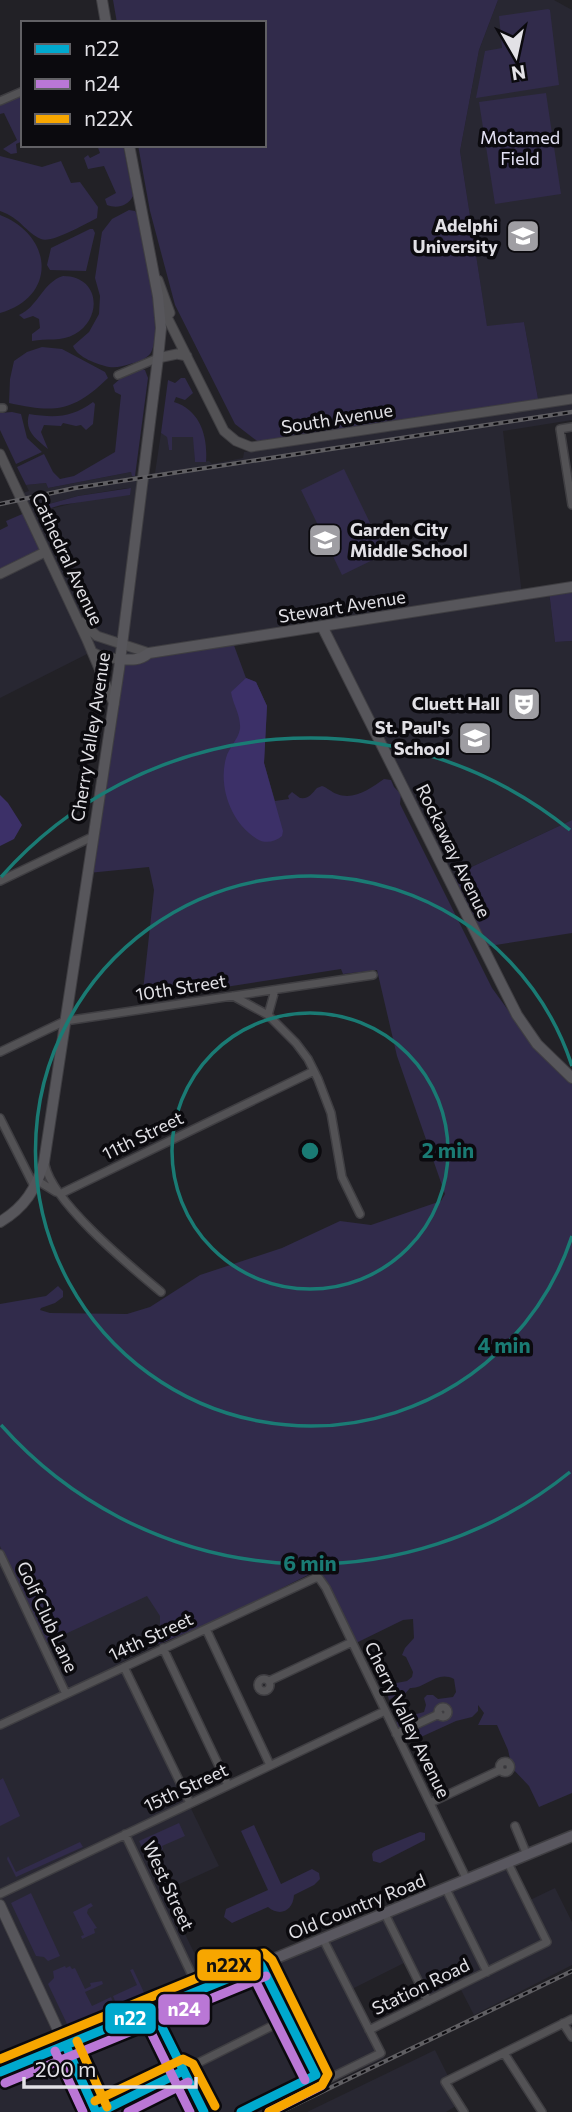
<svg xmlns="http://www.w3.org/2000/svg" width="572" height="2112" viewBox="0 0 572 2112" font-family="Commissioner,sans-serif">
	<rect width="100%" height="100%" fill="#222126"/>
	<path fill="#282732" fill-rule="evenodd" d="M498 0H554L572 10V420L503 431 522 595 549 591 555 642 572 641V820L448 878 322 626 131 656 95 650 0 698V575L45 553 19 494 29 491 26 485 46 483 48 488 131 472 133 476 155 473 161 433 167 436 169 450H172L171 437H194L195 462 209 461 212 464 243 458 244 452 539 404 524 322 487 327 460 151 479 50ZM127 488 131 489 42 511 38 507 78 496Z
		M0 1540 152 1593 174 1637 120 1663 219 1866 164 1891 210 1985 511 1862 530 1900 555 1888 572 1922V1965L474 2015 459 1986 428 2001 408 1961 350 1990 384 2058 269 2112H0Z
		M435 2050 450 2080 446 2082 459 2104 446 2112H307Z"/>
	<path fill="#312b4b" d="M113 0H498L479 50 460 151 487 326 524 322 539 404 261 444 235 424 175 305 150 211 138 145H264V23H117Z
		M548 9 550 10 559 85 476 98 485 51 502 48 499 16Z
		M546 93 561 194 495 204 479 102Z
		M23 95V141L16 144 17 153 11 154 3 149 17 140 4 113 0 114V105Z
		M97 145H123L133 196C128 206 117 209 107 205L105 199 116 193 104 166 88 169 84 158 88 155 90 158 100 153Z
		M0 156 42 167 61 161 71 183 80 182 98 207 97 218C87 223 51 244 41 239 26 233 21 218 0 211Z
		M129 210 135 211 137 214C142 241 165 333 150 354 145 360 137 362 130 364 123 366 117 368 109 367 97 364 78 358 73 346L89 332 99 314 100 296 95 278 102 232 112 219Z
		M0 215C54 236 57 297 0 313Z
		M90 229H93L95 233 86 271 50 270 47 265 51 248Z
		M63 276C100 276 103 318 75 334 62 342 46 338 32 341V334L40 328 39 319 33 316 24 319 19 315C38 307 43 282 63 276Z
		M42 347 62 349 105 372 108 378C73 412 55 413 9 403L10 379 14 361 27 352Z
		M142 369 145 370 148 378 135 476H132L131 472 48 488 46 483 26 485 17 467 44 454 53 472 60 479 74 476 115 452 121 395 115 392 113 385 120 379Z
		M181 378H185L193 393 185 400 176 397 174 402C200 410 208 436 206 462H195L193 437H172V450H169L167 437 161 433 168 380 175 383Z
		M93 402 95 404 93 424 86 430 81 425 76 426 63 423 61 426 44 425 41 432 48 449C36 439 24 431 29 414 55 418 71 418 93 402Z
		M12 412 21 414 27 438 42 452 16 464 0 430V413Z
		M344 469 385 554 342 575 301 490Z
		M131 488 130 495 61 505 41 511 38 507 78 496Z
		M27 512 45 553 0 575V530L8 526 6 521Z
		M572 587V641L555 642 549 591Z
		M232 640 246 678 256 682 267 706 264 763 275 801 289 799 288 796 292 792 300 798C310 799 311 794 317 788L322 786C328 788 331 792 337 794 354 801 371 788 384 779L391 780 394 787 401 794 400 804 492 988 527 1036 572 1079V1793L539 1807 529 1786 512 1768 508 1750 497 1725H478L484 1713 478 1705V1711L472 1717 456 1721 410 1742 402 1739 396 1726 397 1719 424 1712 426 1705 424 1698 427 1695H433L438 1699 453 1697 456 1692 454 1679C436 1670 426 1689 410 1688L404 1695 395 1696 389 1700 387 1693 391 1684 407 1681 412 1677 413 1672 406 1657 402 1655 405 1648 414 1638 413 1619 403 1620 356 1643 323 1580 320 1569 220 1619 159 1644 154 1641 163 1635 160 1628V1616L147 1596 46 1643 0 1546V1304L46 1296 58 1286 63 1291V1297L55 1303 41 1308 40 1310 50 1313 127 1314 150 1307 200 1275 282 1248 340 1221 371 1225 441 1201 445 1194 397 1056 377 970 343 974 341 969 142 1000 154 890 149 867 88 873 120 659Z
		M572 820V933L483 947 448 878Z
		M3 1778 20 1816 0 1826V1780Z
		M179 1823 185 1836 162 1846 163 1849 158 1851 166 1869 161 1871 164 1877 157 1880 139 1841Z
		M254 1825 281 1884 312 1869 319 1873 320 1879 314 1885 294 1895C293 1911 280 1917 268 1907L232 1923 224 1917 226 1909 268 1890 241 1831Z
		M420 1832 425 1833V1840L380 1863 373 1861 372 1854 374 1851Z
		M80 1842 83 1847 16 1877 7 1859 8 1856 16 1872Z
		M31 1893 60 1956 48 1961 44 1957 36 1956 11 1903Z
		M91 1903 93 1906 88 1909 87 1913 97 1928 94 1929 95 1933 82 1939 81 1936 84 1935 73 1912Z
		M65 1966 66 1968 70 1966 72 1969 75 1968 85 1989 91 1986 90 1983 102 1981 103 1984 85 1992 92 2006 111 1997 117 2012 76 2029 74 2026H68L48 1984 54 1978 53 1971Z
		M133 1969 148 2001 119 2011 113 1996 137 1985 130 1970Z"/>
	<path fill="#3c3068" d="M246 678 256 682 267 706 264 763 283 831 282 836C275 842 265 844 257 839 231 823 218 787 226 758 229 747 238 740 240 729 241 715 233 705 231 692Z
		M0 795 8 803 22 825 14 839 0 846Z"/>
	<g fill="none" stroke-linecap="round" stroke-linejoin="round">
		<g stroke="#3f3e42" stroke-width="10">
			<path id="minor" d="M0 101 23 91
				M118 375 158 358
				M0 408H3
				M572 427 560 429 572 505
				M0 881 92 837
				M233 996 268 1015 296 1043 308 1059 318 1079 331 1113 342 1177 360 1214
				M268 1015 275 990
				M0 1052 65 1021 373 975
				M0 1118 35 1188
				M45 1165C53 1203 130 1266 161 1292
				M38 1181 56 1192
				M60 1194 314 1071
				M0 1554 66 1694
				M206 1629 270 1765
				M163 1648 228 1785
				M124 1667 190 1803
				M258 1685a6 6 0 1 1 12 0a6 6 0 1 1-12 0Z
				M269 1681 352 1642
				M438 1712a5 5 0 1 1 10 0a5 5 0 1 1-10 0Z
				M0 1725 315 1578H319L326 1588 467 1880
				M396 1734 439 1714
				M499.5 1767a5.5 5.5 0 1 1 11 0a5.5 5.5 0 1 1-11 0Z
				M430 1803 500 1770
				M515 1826 527 1855
				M125 1834 199 1990
				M446 1889 487 1972
				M0 1894 385 1711
				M385 1914 428 2001
				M261 1965 320 2083 381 2053 323 1939
				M153 2009 204 2112
				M563 2023 572 2037
				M369 2030 547 1942 508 1863
				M504 2053 542 2112
				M100 2112 288 2018
				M464 2112 445 2082 572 2019"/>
		</g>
		<g stroke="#3f3e42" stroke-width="11">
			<path id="tertiary" d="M158 280 170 313
				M162 307 224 431 236 441 251 447 572 399
				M158 358 177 354 187 356
				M0 454 87 640 114 704
				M0 574 45 552
				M81 622 97 636 149 653
				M92 652 102 657 120 659"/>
		</g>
		<g stroke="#3f3e42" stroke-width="12">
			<path id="secondary" d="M102 0 106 23
				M322 626 517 1015 537 1044 572 1078
				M120 659C131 660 139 661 149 653L572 587
				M0 1222C25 1207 36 1189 44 1162L119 669 158 358 161 328 158 296 129 145
				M0 1905 96 2112"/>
		</g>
		<g stroke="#3f3e42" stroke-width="13">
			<path id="primary" d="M0 2072 572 1836"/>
		</g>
		<use href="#minor" stroke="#535255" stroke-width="7"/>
		<use href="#tertiary" stroke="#535255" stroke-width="9"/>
		<use href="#secondary" stroke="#57565b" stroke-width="10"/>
		<use href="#primary" stroke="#59575f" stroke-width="10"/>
		<g stroke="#5f5e62" stroke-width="4.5">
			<path id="rail" d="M0 504 75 488 572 412
				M280 2112 572 1971"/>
		</g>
		<use href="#rail" stroke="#0b0a0e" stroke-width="2" stroke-dasharray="5" stroke-linecap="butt"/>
		<g stroke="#0b0a0e" stroke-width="14">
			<path id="bus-1" d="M261 1965 316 2075
				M153 2009 204 2112
				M66 2046 96 2112
				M0 2072 261 1965
				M100 2112 183 2071
				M241 2112 316 2075"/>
		</g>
		<g stroke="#0b0a0e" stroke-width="14">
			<path id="bus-2" d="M250 1970 305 2080
				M142 2014 190 2112
				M55 2051 83 2112
				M5 2083 266 1976
				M128 2112 188 2082
				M269 2112 321 2086"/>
		</g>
		<g stroke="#0b0a0e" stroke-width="14">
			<path id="bus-3" d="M77 2041 107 2107
				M0 2059 256 1954 264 1953 272 1960 328 2074 322 2085 269 2112
				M95 2101 183 2059 193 2064 215 2106"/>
		</g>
		<use href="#bus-1" stroke="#00a9ce" stroke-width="9"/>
		<use href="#bus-2" stroke="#ba77d6" stroke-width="9"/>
		<use href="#bus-3" stroke="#f7a600" stroke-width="9"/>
	</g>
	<g fill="none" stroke="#1a7b74" stroke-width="3.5">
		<circle cx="310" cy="1151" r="138"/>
		<path d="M572 1236A275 275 0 1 1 572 1066"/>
		<path d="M570 1472A413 413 0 0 1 1 1425M1 877A413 413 0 0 1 570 830"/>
	</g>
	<defs>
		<g id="university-square" transform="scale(1.75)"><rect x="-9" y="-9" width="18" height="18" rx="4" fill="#9f9ea3" stroke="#0b0a0e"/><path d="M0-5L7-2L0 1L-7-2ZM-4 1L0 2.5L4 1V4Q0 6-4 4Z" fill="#fff"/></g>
		<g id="school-square" transform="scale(1.75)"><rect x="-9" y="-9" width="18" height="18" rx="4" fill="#9f9ea3" stroke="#0b0a0e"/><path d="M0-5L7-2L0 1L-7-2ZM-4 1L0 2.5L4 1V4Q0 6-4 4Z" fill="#fff"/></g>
		<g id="theatre-square" transform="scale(1.75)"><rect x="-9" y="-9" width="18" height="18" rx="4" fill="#9f9ea3" stroke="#0b0a0e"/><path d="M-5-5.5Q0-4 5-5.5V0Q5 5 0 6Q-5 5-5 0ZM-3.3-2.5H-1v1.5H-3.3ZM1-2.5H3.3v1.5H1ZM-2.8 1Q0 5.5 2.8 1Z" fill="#fff"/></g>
	</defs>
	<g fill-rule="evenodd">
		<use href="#university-square" x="523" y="236"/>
		<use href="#school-square" x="325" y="540"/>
		<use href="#theatre-square" x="524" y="704"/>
		<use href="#school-square" x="475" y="738"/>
	</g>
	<g text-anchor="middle" stroke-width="7" stroke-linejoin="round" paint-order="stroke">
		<g font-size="18" fill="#e4e2f5" stroke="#0b0a0e">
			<text x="520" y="144">Motamed<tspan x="520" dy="21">Field</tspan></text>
		</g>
		<g font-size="18" font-weight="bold" fill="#e2e1e6" stroke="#0b0a0e" text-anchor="end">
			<text x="498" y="232">Adelphi<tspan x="498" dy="21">University</tspan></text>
			<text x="350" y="536" text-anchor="start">Garden City<tspan x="350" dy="21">Middle School</tspan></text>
			<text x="500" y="710">Cluett Hall</text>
			<text x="450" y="734">St. Paul's<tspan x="450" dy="21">School</tspan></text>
		</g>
		<g font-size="18" fill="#e2e1e6" stroke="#0b0a0e">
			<text transform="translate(337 419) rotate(-9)" y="6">South Avenue</text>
			<text transform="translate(67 559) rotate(65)" y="6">Cathedral Avenue</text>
			<text transform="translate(342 607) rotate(-9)" y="6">Stewart Avenue</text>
			<text transform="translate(91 737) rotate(-81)" y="6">Cherry Valley Avenue</text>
			<text transform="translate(453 851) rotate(64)" y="6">Rockaway Avenue</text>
			<text transform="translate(181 988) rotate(-9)" y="6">10th Street</text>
			<text transform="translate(143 1136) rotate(-26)" y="6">11th Street</text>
			<text transform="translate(47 1617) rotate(65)" y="6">Golf Club Lane</text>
			<text transform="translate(151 1637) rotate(-25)" y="6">14th Street</text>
			<text transform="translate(407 1720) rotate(64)" y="6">Cherry Valley Avenue</text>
			<text transform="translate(186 1788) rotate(-25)" y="6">15th Street</text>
			<text transform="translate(168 1886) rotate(65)" y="6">West Street</text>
			<text transform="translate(357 1907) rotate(-22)" y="6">Old Country Road</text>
			<text transform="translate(421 1987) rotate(-26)" y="6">Station Road</text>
		</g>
	</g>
	<circle cx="310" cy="1151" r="10" fill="#1a7b74" stroke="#0b0a0e" stroke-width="3.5"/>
	<g font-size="21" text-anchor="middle" font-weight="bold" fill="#1a7b74" stroke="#0b0a0e" stroke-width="7" stroke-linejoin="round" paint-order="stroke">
		<text x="448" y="1158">2 min</text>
		<text x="504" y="1353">4 min</text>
		<text x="310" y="1571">6 min</text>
	</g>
	<g stroke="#0b0a0e" stroke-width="2.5">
		<rect x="196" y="1948" width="66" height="34" rx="7" fill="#f7a600"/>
		<rect x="157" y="1993" width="54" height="33" rx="7" fill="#ba77d6"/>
		<rect x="104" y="2002" width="53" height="33" rx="7" fill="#00a9ce"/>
	</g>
	<g font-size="19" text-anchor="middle" font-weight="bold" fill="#fff">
		<text x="184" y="2016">n24</text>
		<text x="130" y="2025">n22</text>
	</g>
	<g font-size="19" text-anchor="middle" font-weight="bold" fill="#111">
		<text x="229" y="1972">n22X</text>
	</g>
	<rect x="21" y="21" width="245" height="126" fill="#0b0a0e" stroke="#616064" stroke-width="2"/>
	<rect x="35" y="44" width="35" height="10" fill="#00a9ce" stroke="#616064" stroke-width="2"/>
	<text x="84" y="56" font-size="21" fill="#e2e1e6">n22</text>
	<rect x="35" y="79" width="35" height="10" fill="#ba77d6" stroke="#616064" stroke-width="2"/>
	<text x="84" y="91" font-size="21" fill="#e2e1e6">n24</text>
	<rect x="35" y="114" width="35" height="10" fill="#f7a600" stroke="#616064" stroke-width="2"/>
	<text x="84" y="126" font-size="21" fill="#e2e1e6">n22X</text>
	<g transform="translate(516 56) rotate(171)" stroke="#0b0a0e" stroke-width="5" paint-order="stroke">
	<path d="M0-5L12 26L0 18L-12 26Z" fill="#e2e1e6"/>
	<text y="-10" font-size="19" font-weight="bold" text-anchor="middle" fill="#e2e1e6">N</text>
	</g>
	<path d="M24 2077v10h172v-10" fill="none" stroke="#e2e1e6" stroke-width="3.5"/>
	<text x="35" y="2077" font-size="21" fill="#e2e1e6" stroke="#0b0a0e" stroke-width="5" paint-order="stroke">200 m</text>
</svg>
